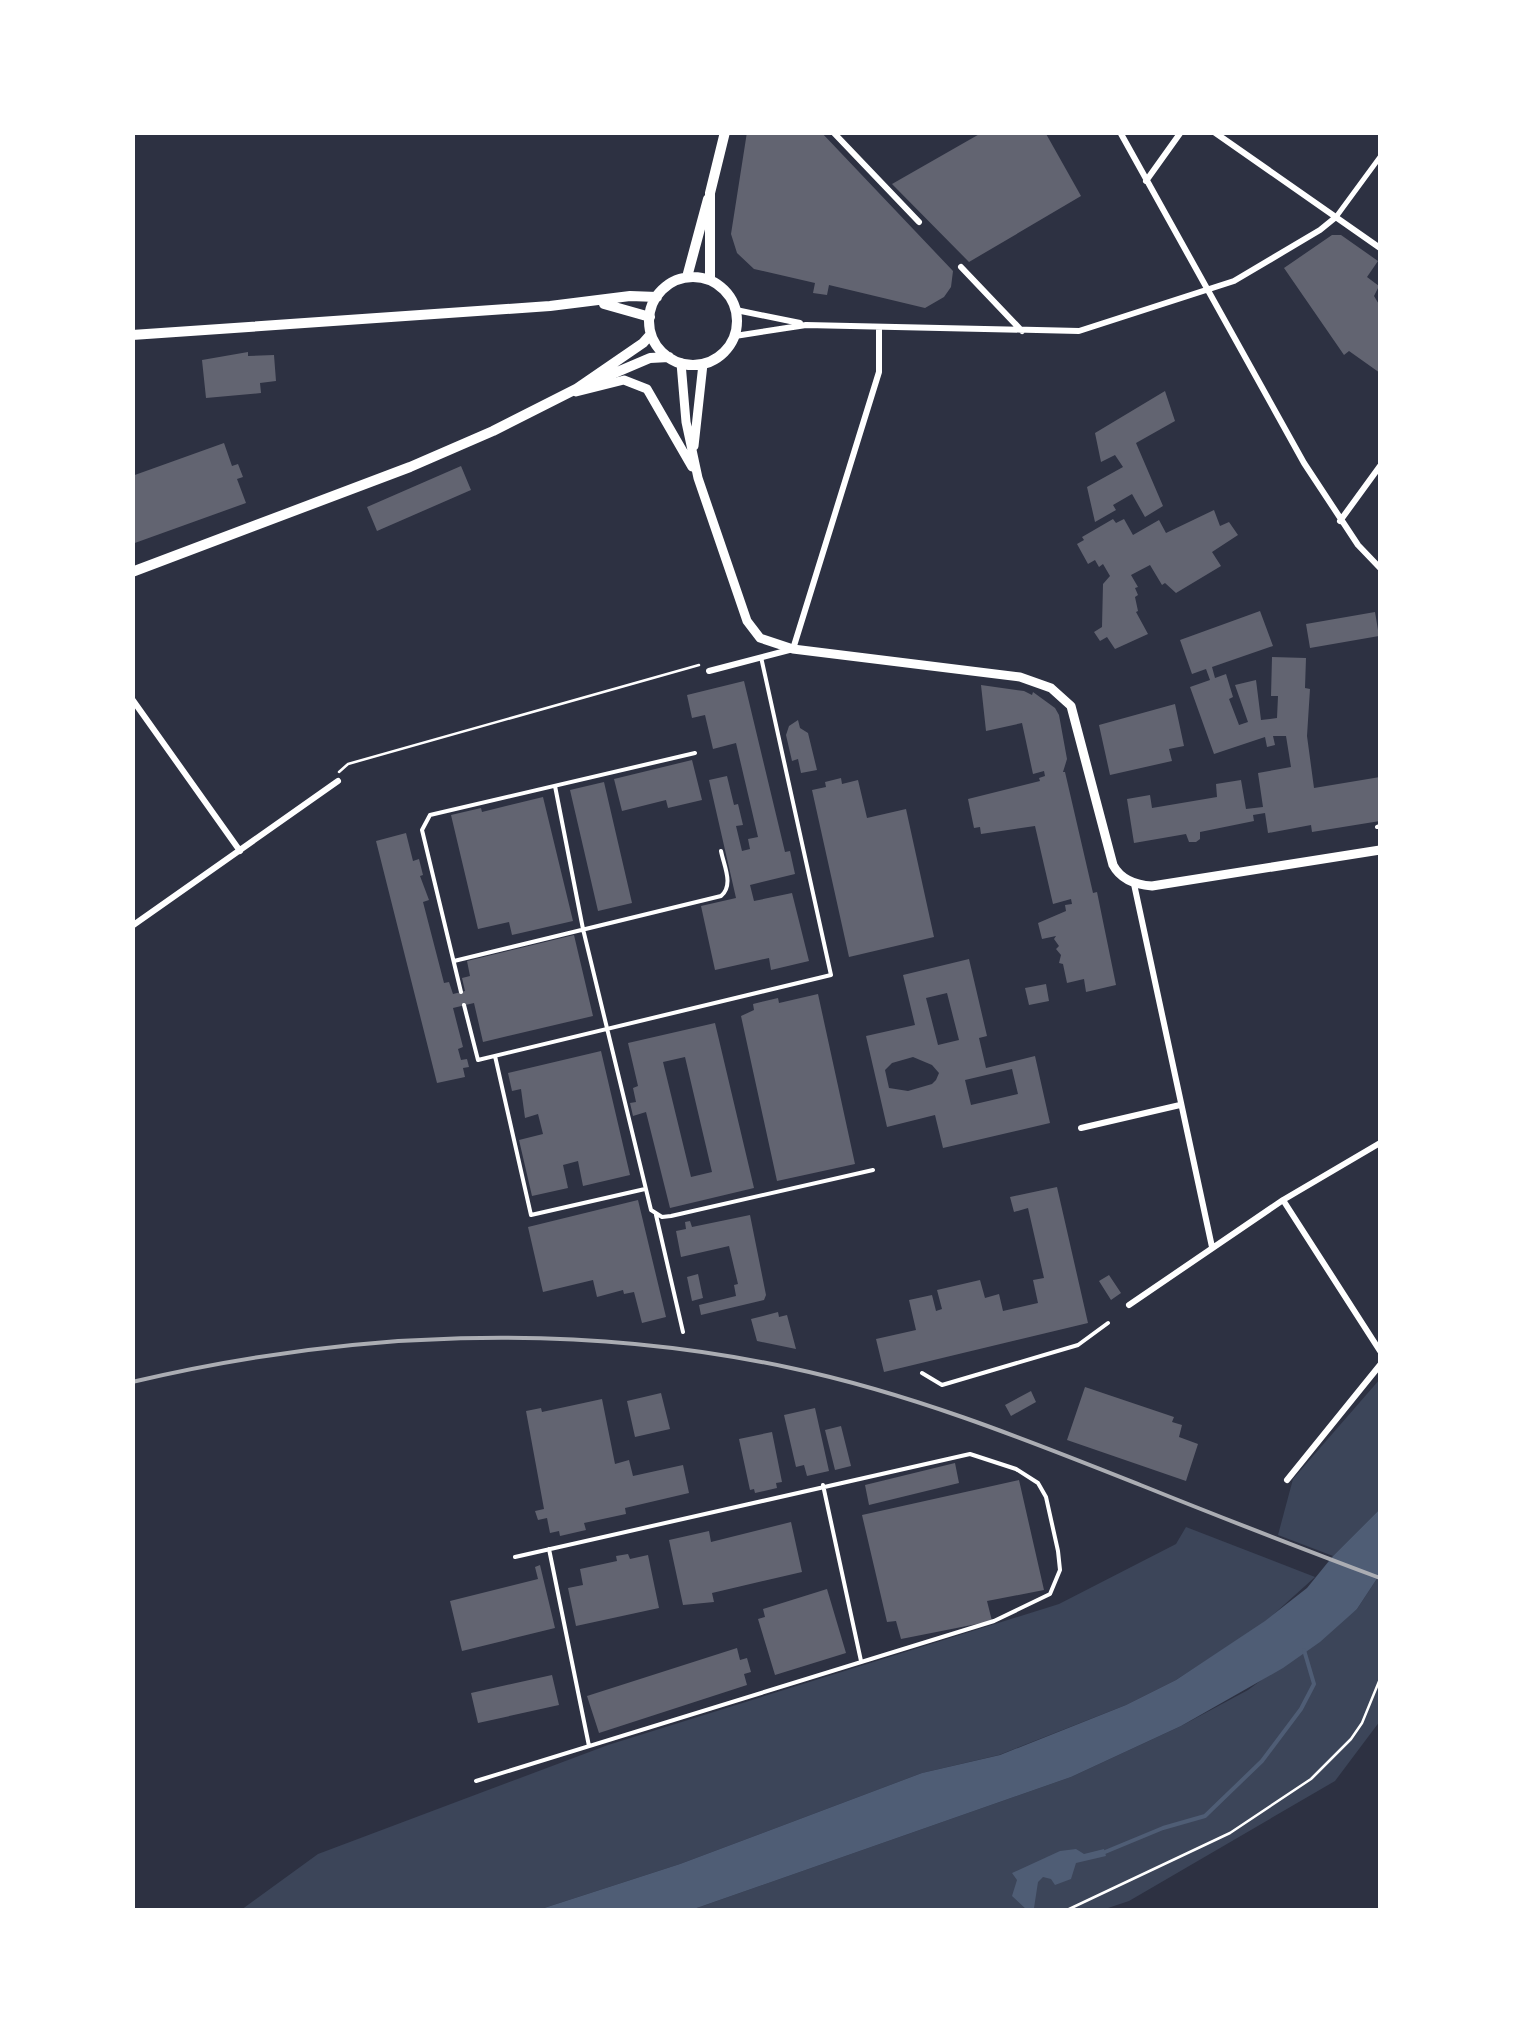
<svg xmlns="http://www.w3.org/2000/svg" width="1513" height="2043" viewBox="0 0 1513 2043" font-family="Arial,sans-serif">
	<rect width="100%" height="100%" fill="#2d3142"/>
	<path fill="#3c4559" d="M1380 1379V1509L1333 1556 1278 1535 1293 1479Z
		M1186 1527 1315 1577 1265 1622 1176 1680 1126 1705 999 1755 922 1773 680 1864 538 1910H241L318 1854 608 1745 1059 1604 1176 1544Z
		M1380 1574V1721L1335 1781 1129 1901 1102 1910H691L1071 1777 1181 1726 1248 1690 1357 1609Z"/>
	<path fill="#4f5d75" d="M1380 1509V1574L1357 1609 1320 1642 1283 1668 1181 1726 1071 1777 691 1910H538L680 1864 922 1773 1000 1755 1126 1705 1176 1680 1265 1621 1307 1588 1333 1556Z
		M1076 1849 1084 1854 1104 1849 1106 1856 1076 1863 1071 1879 1055 1885 1051 1879 1043 1877 1038 1882 1034 1908 1027 1910 1012 1896 1017 1880 1012 1873 1060 1851Z"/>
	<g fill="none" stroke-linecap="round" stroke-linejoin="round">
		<path stroke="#4f5d75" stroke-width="4" d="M1105 1852 1163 1828 1205 1816 1262 1761 1301 1709 1314 1684 1304 1650"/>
	</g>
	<path fill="#626471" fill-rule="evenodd" d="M747 132H821L953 271 951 287 944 297 925 308 829 285 827 295 813 293 815 283 754 269 737 253 731 234Z
		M983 132H1045L1081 196 969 262 892 184Z
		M1332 235H1341L1378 261 1367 277 1379 286 1374 296 1380 306V373L1349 351 1344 355 1284 268Z
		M248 352V356L274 355 276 381 260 383 261 393 206 398 202 360Z
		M1165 391 1175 421 1136 443 1163 506 1145 517 1132 494 1113 505 1116 510 1095 522 1087 487 1123 467 1115 455 1101 462 1095 433Z
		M224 443 232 466 238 464 243 477 237 479 246 503 132 544V476Z
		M461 466 471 490 377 531 367 507Z
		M1214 510 1220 526 1229 522 1238 535 1212 552 1221 566 1176 593 1165 583 1162 585 1150 565 1131 575 1138 587 1135 588 1138 595 1135 597 1138 611 1136 612 1148 634 1115 649 1107 637 1100 641 1094 632 1102 627 1103 584 1110 576 1103 564 1099 567 1095 560 1088 564 1077 544 1084 540 1082 537 1113 519 1116 523 1124 519 1133 535 1159 520 1166 533Z
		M1260 611 1273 646 1212 667 1215 678 1226 674 1233 697 1229 699 1239 725 1248 722 1235 685 1256 680 1261 720 1277 718 1278 696H1271L1272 657 1306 658 1305 688 1310 689 1307 736 1314 788 1380 777V821L1312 832 1311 825 1268 833 1265 813 1253 815 1254 821 1200 832V839L1196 842H1189L1186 834 1134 843 1127 799 1150 795 1152 808 1217 797 1216 784 1241 780 1246 809 1263 807 1258 773 1291 767 1286 736H1273L1275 745 1267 747 1265 737 1214 754 1190 687 1210 680 1206 669 1192 674 1180 640Z
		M1375 612 1379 636 1310 648 1306 624Z
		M744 681 785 852 790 851 795 874 750 885 754 901 792 893 809 961 771 970 769 958 715 970 701 906 736 898 709 780 727 776 734 805 738 804 743 825 736 826 742 851 750 849 748 839 758 837 736 743 713 749 705 715 692 718 687 695Z
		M981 685 1024 691 1032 695 1033 692 1055 708 1059 715 1067 759 1063 772H1065L1093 893 1097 892 1116 985 1086 992 1084 979 1067 983 1063 964 1059 963 1061 955 1056 949 1059 946 1054 939 1056 936 1042 939 1038 923 1066 911 1065 905 1072 904 1071 899 1053 904 1035 826 981 834 980 827 974 828 968 799 1040 781 1039 778 1045 776 1044 771 1033 774 1022 723 986 731Z
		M1175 704 1184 746 1169 749 1172 761 1110 775 1099 725Z
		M798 720 800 728 808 733 817 770 801 773 798 759 792 761 786 735 789 726Z
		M692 760 702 800 668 808 666 800 622 811 614 779Z
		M841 778 842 784 858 780 867 818 906 809 934 937 849 957 812 790 826 787 825 782Z
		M604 782 632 903 598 911 570 790Z
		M543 797 573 921 512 935 509 922 478 929 451 815 481 808 482 812Z
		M406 833 413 861 419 859 423 875 420 876 429 900 423 902 444 983 449 982 453 994 465 991 462 978 470 976 467 961 574 935 593 1016 483 1042 474 1003 453 1008 463 1047 458 1049 461 1060 467 1059 469 1067 463 1068 465 1077 437 1083 376 841Z
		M969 959 987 1036 979 1038 986 1068 1035 1056 1050 1123 943 1148 935 1115 887 1127 866 1036 915 1025 903 975ZM947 993 959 1040 938 1045 926 998ZM913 1057 932 1065 939 1073 936 1080 932 1084 908 1091 889 1088 885 1070 892 1063ZM1012 1069 1018 1094 971 1105 965 1080Z
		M1046 984 1049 1001 1029 1005 1025 988Z
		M818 994 855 1164 777 1181 741 1016 754 1010 753 1004 778 998 779 1003Z
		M715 1023 754 1188 670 1208 646 1112 633 1116 630 1103 636 1102 633 1088 638 1086 628 1043ZM685 1057 712 1172 691 1177 663 1062Z
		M601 1051 630 1175 583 1186 578 1161 563 1165 568 1188 532 1196 519 1140 543 1134 538 1114 525 1118 521 1089 512 1091 508 1073Z
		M1057 1187 1088 1323 884 1372 876 1339 916 1330 909 1300 932 1295 936 1311 942 1309 937 1290 980 1280 985 1298 999 1294 1003 1311 1038 1303 1033 1280 1044 1278 1028 1208 1014 1212 1010 1197Z
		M638 1200 666 1317 642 1323 634 1292 624 1294 623 1290 597 1297 593 1280 543 1292 528 1227Z
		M750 1215 766 1295 764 1300 701 1315 699 1305 736 1296 734 1285 738 1284 729 1246 681 1257 676 1231 686 1229 685 1222 690 1221 692 1227Z
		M698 1274 703 1298 692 1301 687 1277Z
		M1109 1275 1121 1293 1111 1300 1099 1281Z
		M778 1312 779 1317 787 1315 796 1349 757 1341 751 1319Z
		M1085 1387 1174 1417 1172 1422 1182 1425 1179 1437 1198 1444 1186 1481 1067 1440Z
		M1031 1391 1036 1402 1011 1416 1005 1405Z
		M661 1393 670 1429 635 1437 627 1401Z
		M602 1399 615 1464 629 1460 633 1476 683 1465 689 1493 625 1508 626 1514 584 1523 586 1530 560 1536 559 1531 550 1533 547 1518 538 1520 535 1511 544 1509 526 1411 541 1408 542 1412Z
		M815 1408 829 1471 807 1476 804 1465 796 1467 784 1415Z
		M841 1426 851 1466 835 1470 825 1430Z
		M772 1432 782 1482 776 1483 777 1488 755 1493 754 1489 750 1490 739 1439Z
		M955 1463 959 1483 869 1505 865 1485Z
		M1019 1480 1044 1590 987 1601 992 1621 901 1639 896 1621 887 1622 862 1515Z
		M791 1522 802 1572 712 1593 714 1602 683 1605 669 1540 709 1531 711 1542Z
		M628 1554 630 1559 648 1555 659 1608 576 1626 568 1588 583 1585 580 1569 617 1561 616 1556Z
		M540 1565 555 1628 462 1651 450 1601 538 1579 535 1567Z
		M827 1589 846 1653 775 1675 758 1619 765 1617 763 1609Z
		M737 1648 740 1660 747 1658 751 1672 744 1674 747 1685 599 1733 587 1696Z
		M552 1675 559 1705 478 1723 471 1693Z"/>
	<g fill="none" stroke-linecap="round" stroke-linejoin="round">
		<path stroke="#fff" stroke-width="2.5" d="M339 772 348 764 699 665
			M1067 1910 1230 1833 1311 1779 1351 1739 1362 1723 1380 1679"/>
		<path stroke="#fff" stroke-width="4" d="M555 786 583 929 651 1210 662 1217 671 1216 873 1170
			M1377 827 1380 826
			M454 961 721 896C734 885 724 866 721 851
			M461 992 422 830 430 815 695 753
			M464 1005 478 1060 831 975 761 657
			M495 1056 531 1215 645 1189
			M656 1215 683 1332
			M922 1373 942 1385 1078 1345 1108 1323
			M823 1485 861 1661
			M549 1549 589 1746
			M476 1781 994 1621 1050 1594 1060 1570 1058 1551 1046 1497 1038 1483 1016 1469 970 1454 515 1557"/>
		<path stroke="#fff" stroke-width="5" d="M1336 217 1380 157"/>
		<path stroke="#fff" stroke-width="6" d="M833 132 919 222
			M1120 132 1304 463 1358 545 1380 568
			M1214 132 1380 248
			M1146 181 1181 132
			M961 267 1022 331
			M736 310 800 323
			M735 336 806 325 1079 331 1234 281 1320 230 1336 217
			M1340 521 1380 466
			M709 671 793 649 879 372V328
			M132 699 240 851
			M1134 884 1212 1247
			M132 926 338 781
			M1081 1128 1180 1105
			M1283 1200 1380 1351
			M1129 1305 1283 1200 1380 1143
			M1287 1480 1380 1365"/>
		<path stroke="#fff" stroke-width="9" d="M681 363 686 422 698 478 747 621 760 638 793 649 1020 677 1051 688 1071 706 1113 865C1121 880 1136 885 1152 886L1380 850
			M576 392 624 380 647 389 692 467
			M694 446 703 364"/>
		<path stroke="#fff" stroke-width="10" d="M687 277 708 199
			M649 321a44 44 0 1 1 88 0a44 44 0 1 1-88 0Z
			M710 280V193L725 132
			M604 304 650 317
			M132 335 550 306 630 296 657 297
			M596 381 650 358 669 357
			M132 572 410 467 493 431 576 389 643 343 651 334"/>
		<path stroke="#abadb3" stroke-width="4" d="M132 1382C348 1331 573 1321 791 1368 914 1394 1032 1442 1148 1488 1225 1519 1303 1549 1380 1578"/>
	</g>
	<rect width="1513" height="2043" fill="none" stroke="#ffffff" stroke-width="270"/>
</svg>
